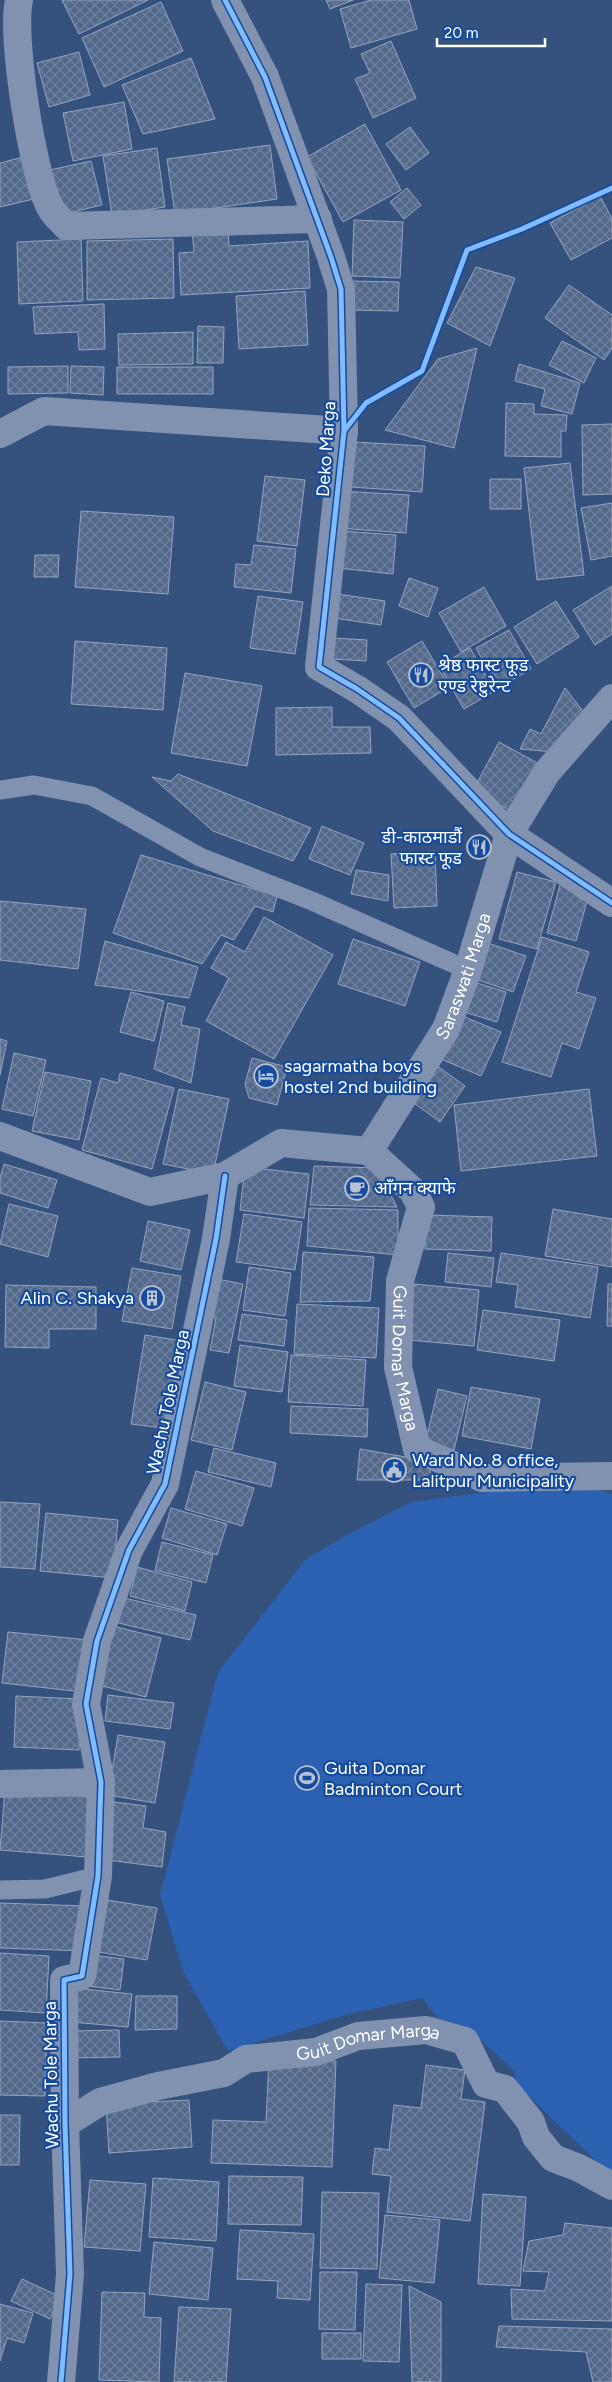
<svg xmlns="http://www.w3.org/2000/svg" width="612" height="2382" viewBox="0 0 612 2382" font-family="Figtree,'Noto Sans Devanagari',sans-serif">
	<defs>
		<pattern id="building-cross-hatch" width="8" height="8" patternUnits="userSpaceOnUse" patternTransform="scale(1.25)"><rect width="8" height="8" fill="#53698c"/><path d="M0 0l8 8M0 8l8-8" fill="none" stroke="#6d809d"/></pattern>
	</defs>
	<rect width="100%" height="100%" fill="#35517e"/>
	<path fill="#2c61b2" d="M568 1481 612 1494V2172L602 2167 519 2087 513 2070 470 2030 446 2028 422 1998 345 2015 228 2051 184 1973 160 1895 218 1672 306 1559 345 1536 411 1502Z"/>
	<path fill="url(#building-cross-hatch)" stroke="#95a4bd" d="M62 0H148L79 34Z
		M326 0H353L330 9Z
		M371 0H409L417 29 351 48 340 9Z
		M161 2 183 51 104 87 82 38Z
		M391 41 416 98 373 118 355 79 370 73 361 54Z
		M79 52 90 95 49 107 37 63Z
		M191 58 215 119 143 134 122 85Z
		M124 102 132 149 73 161 63 113Z
		M365 124 401 190 343 222 307 157Z
		M410 127 429 153 406 170 386 144Z
		M270 145 277 199 175 214 167 159Z
		M157 148 165 207 112 215 103 156Z
		M23 157 34 199 0 207V163Z
		M91 161 102 205 60 215 50 170Z
		M407 188 421 205 404 219 390 202Z
		M600 196 612 219V238L571 260 550 223Z
		M354 220 403 222 400 278 352 276Z
		M228 227 229 246 308 241 310 288 181 295 179 253 194 252 192 230Z
		M81 239 83 301 19 304 17 242Z
		M173 239 174 298 87 300V241Z
		M476 267 515 278 490 346 447 323Z
		M349 281 399 282 398 311 348 310Z
		M569 285 612 315V348L604 360 545 318Z
		M305 291 308 345 239 349 236 296Z
		M104 304 105 349 79 350 78 332 35 334 33 307Z
		M198 326 224 327 223 363H197Z
		M193 332V364L119 365 118 334Z
		M562 341 596 358 584 383 549 365Z
		M477 348 454 448 385 430 438 359Z
		M519 364 580 383 572 414 541 406 545 389 515 381Z
		M68 366V393L8 394V367Z
		M71 366 104 367 103 395 70 393Z
		M117 367H213V394H117Z
		M506 403 534 404V414L567 415 566 431H561V457L505 456Z
		M612 424V494L583 495 582 425Z
		M354 442 425 446 422 492 351 487Z
		M570 463 584 575 537 580 524 468Z
		M265 476 305 480 297 546 257 541Z
		M490 479H521V509H490Z
		M340 491 409 495 406 533 337 528Z
		M612 503V556L591 560 581 508Z
		M81 511 174 517 168 594 75 587Z
		M342 531 396 535 393 574 338 568Z
		M254 545 296 549 291 593 234 587 236 564 251 565Z
		M35 555H59L58 577H34Z
		M409 578 438 588 428 617 399 606Z
		M612 586V634L595 645 573 610Z
		M484 587 506 626 461 652 439 613Z
		M338 594 385 601 381 625 334 618Z
		M258 596 303 602 295 654 250 648Z
		M556 601 579 637 537 664 514 627Z
		M509 630 531 669 498 688 476 648Z
		M333 638 367 640 366 661 332 659Z
		M75 641 167 648 163 710 71 704Z
		M422 641 449 687 414 708 387 662Z
		M470 648 495 691 464 709 439 666Z
		M185 673 262 686 247 766 171 753Z
		M565 688 586 715 554 752 520 749 530 729 541 734Z
		M332 707V727H370L371 753 276 755V708Z
		M499 742 543 766 516 814 473 790Z
		M178 774 311 828 293 861 213 831 152 777 171 781Z
		M322 826 364 843 350 875 309 859Z
		M435 851 437 906 394 908 391 854Z
		M141 855 277 896 273 912 255 906 234 940 221 935 202 964 113 933Z
		M356 870 389 875 388 901 351 894Z
		M517 872 556 882 537 949 499 939Z
		M560 885 589 894 576 941 547 933Z
		M0 901 86 909 78 969 0 960Z
		M264 917 333 955 274 1059 206 1021 229 978 211 968 226 942 245 952Z
		M542 937 589 952 576 992 596 998 579 1049 562 1043 551 1077 502 1062Z
		M353 939 420 962 405 1006 338 984Z
		M105 941 198 967 189 998 95 985Z
		M488 943 526 956 513 992 475 979Z
		M474 982 506 992 497 1022 464 1012Z
		M131 992 164 1001 154 1041 120 1032Z
		M168 1003 185 1007 181 1025 200 1029 191 1083 154 1069Z
		M460 1015 501 1032 481 1076 441 1059Z
		M0 1039 7 1041 0 1075Z
		M14 1053 46 1060 33 1116 2 1109Z
		M252 1058 287 1067 277 1105 249 1098 245 1084Z
		M436 1065 465 1086 440 1122 411 1101Z
		M45 1072 91 1081 79 1140 32 1131Z
		M120 1073 174 1088 152 1169 82 1150 101 1078 118 1083Z
		M179 1089 229 1099 213 1174 163 1164Z
		M589 1089 597 1156 461 1171 454 1105Z
		M4 1164 57 1180 48 1208 0 1193V1178Z
		M314 1166 377 1168 397 1207 310 1205Z
		M245 1167 309 1174 304 1218 240 1210Z
		M9 1204 58 1216 48 1257 0 1244Z
		M309 1208 398 1210V1255L307 1246Z
		M553 1209 612 1219V1267L545 1256Z
		M244 1214 302 1222 295 1270 236 1262Z
		M427 1215 492 1217 491 1251 425 1249Z
		M148 1221 190 1230 181 1270 140 1261Z
		M303 1252 374 1257 370 1301 300 1302Z
		M448 1253 494 1258 491 1287 445 1282Z
		M501 1253 598 1267 590 1318 515 1307 518 1285 496 1282Z
		M249 1267 291 1273 285 1316 243 1310Z
		M132 1268 181 1276 172 1329 122 1321Z
		M212 1278 243 1284 229 1353 210 1350 216 1318 205 1316Z
		M414 1284 479 1290 474 1346 409 1340Z
		M608 1284H612V1326H607Z
		M6 1285 96 1287V1329H49V1348L5 1347Z
		M297 1304 379 1308 376 1358 294 1354Z
		M483 1310 560 1320 554 1361 477 1350Z
		M242 1314 287 1320 284 1346 238 1340Z
		M145 1335 183 1341 170 1429 131 1424Z
		M240 1345 288 1352 282 1392 234 1386Z
		M291 1355 366 1360 363 1406 288 1402Z
		M205 1382 246 1392 232 1450 191 1440Z
		M471 1387 540 1399 531 1449 462 1436Z
		M438 1389 467 1396 454 1450 425 1444Z
		M291 1406 368 1409 367 1437 290 1433Z
		M214 1448 276 1463 271 1487 208 1472Z
		M360 1449 429 1461 431 1480H357Z
		M196 1471 254 1488 242 1526 185 1509Z
		M0 1502 40 1504 35 1569 0 1567Z
		M171 1508 227 1524 217 1555 162 1538Z
		M46 1513 118 1520 113 1578 40 1571Z
		M162 1542 213 1555 206 1583 155 1570Z
		M137 1567 192 1582 185 1611 130 1596Z
		M120 1597 196 1615 190 1640 114 1622Z
		M109 1625 161 1638 146 1697 94 1684Z
		M8 1632 89 1640 83 1692 2 1683Z
		M108 1695 174 1703 170 1729 105 1721Z
		M16 1696 81 1699 79 1750 14 1747Z
		M118 1735 165 1742 155 1803 108 1795Z
		M5 1790 92 1797 87 1857 0 1850Z
		M114 1802 146 1806 143 1828 166 1832 162 1867 107 1860Z
		M101 1899 157 1908 147 1960 92 1951Z
		M0 1903 85 1906 83 1951 0 1948Z
		M0 1953 49 1956 46 2013 0 2010Z
		M91 1955 124 1959 120 1990 87 1986Z
		M74 1988 132 1994 128 2027 71 2022Z
		M136 1996H177V2029L135 2030Z
		M0 2021 47 2023 45 2096 0 2095Z
		M119 2030 120 2057 68 2058V2031Z
		M269 2059 336 2061 332 2167 211 2163 213 2120 266 2122Z
		M426 2065 465 2070 461 2099 485 2102 470 2221 387 2212 391 2176 372 2174 375 2148 389 2150 394 2105 421 2108Z
		M189 2100 192 2147 109 2153 106 2104Z
		M0 2115H20L19 2165H0Z
		M229 2176 303 2177 301 2225 228 2224Z
		M153 2178 219 2182 216 2241 149 2237Z
		M90 2180 146 2184 140 2251 84 2247Z
		M322 2192 379 2193 377 2269 320 2268Z
		M483 2194 526 2197 520 2286 478 2284Z
		M385 2215 440 2220 434 2283 379 2278Z
		M565 2223 612 2228V2321L512 2319 511 2289 545 2291 549 2272 523 2271 529 2241 563 2235Z
		M240 2230 314 2234 310 2300 277 2298 278 2281 237 2279Z
		M154 2242 213 2248 208 2300 149 2294Z
		M320 2272H357L355 2330 319 2329Z
		M22 2279 61 2297 50 2319 11 2301Z
		M366 2284 402 2285 399 2362 363 2361Z
		M409 2286 441 2302V2382H412Z
		M102 2292 145 2293 144 2317 161 2318 159 2382 99 2380Z
		M0 2304 33 2313 24 2343 7 2338 0 2361Z
		M179 2307 231 2309 226 2382H174Z
		M499 2326 612 2329V2382H593L586 2352 496 2347Z
		M322 2333H361V2359H322Z"/>
	<g fill="none" stroke-linecap="round" stroke-linejoin="round">
		<path stroke="#8092af" stroke-width="19" d="M0 790 34 785 92 796 200 857 312 901 468 970
			M0 1890 45 1889 98 1876"/>
		<g stroke="#8092af" stroke-width="28">
			<path d="M19 0C11 37 32 170 49 205 52 213 61 220 66 226L318 219"/>
			<path d="M225 0 265 77 331 257 341 289 344 431 319 667 357 689 399 718 509 834 612 903"/>
			<path d="M0 434 44 411 344 431"/>
			<path id="s1" d="M0 1136 150 1192 225 1176 281 1143 369 1151 446 1029 468 970 509 834 547 772 612 698"/>
			<path id="s2" d="M369 1151 413 1191 421 1207 400 1281 398 1367 417 1449 482 1478 612 1476"/>
			<path d="M0 1784 101 1782"/>
			<path id="s3" d="M65 2124 100 2102 158 2086 224 2073 246 2059 316 2052 358 2036 426 2030 465 2041 486 2084 505 2089 531 2122 536 2137 553 2158 579 2168 612 2186"/>
			<path d="M61 2382 70 2274 65 2124 64 1980 82 1976 98 1876 101 1782 86 1704 97 1641 129 1550 165 1484 216 1239 225 1176"/>
		</g>
		<g stroke="#174b9c" stroke-width="8">
			<path id="cycleway" d="M225 0 265 77 331 257 341 289 344 431 319 667 357 689 399 718 509 834 612 903
				M344 431 366 403 422 371 467 250 522 229 612 188
				M61 2382 70 2274 65 2124 64 1980 82 1976 98 1876 101 1782 86 1704 97 1641 129 1550 165 1484 216 1239 225 1176"/>
		</g>
		<use href="#cycleway" stroke="#80bcff" stroke-width="5"/>
	</g>
	<defs>
		<g id="restaurant-ring" transform="scale(1.25)"><circle r="9.5" fill="#174b9c" stroke="#b8c2d2" stroke-width="1.5"/><path d="M-5-6h1v4h1v-4h1v4h1v-4h1v5L-1.5 .5V6h-2V.5L-5-1ZM5-6V6H3V1.5H1.5Q1.5-4 5-6Z" fill="#b8c2d2"/></g>
		<g id="hotel-ring" transform="scale(1.25)"><circle r="9.5" fill="#174b9c" stroke="#b8c2d2" stroke-width="1.5"/><path d="M-6-4.5h1.5V1H6V5H4.5V3h-9V5H-6ZM-4 0a1.8 1.8 0 1 1 3.6 0ZM.5 0V-2.5h3Q6-2.5 6 0Z" fill="#b8c2d2"/></g>
		<g id="cafe-ring" transform="scale(1.25)"><circle r="9.5" fill="#174b9c" stroke="#b8c2d2" stroke-width="1.5"/><path d="M-5.5-4.5H6V0H3Q3 3.5 0 3.5H-2.5Q-5.5 3.5-5.5 0ZM3-3.2v2h1.7v-2ZM-6 4.5H4V6H-6Z" fill="#b8c2d2"/></g>
		<g id="building-ring" transform="scale(1.25)"><circle r="9.5" fill="#174b9c" stroke="#b8c2d2" stroke-width="1.5"/><path d="M-4-6H4V6H1V3H-1V6H-4ZM-2.5-4.3h1.7v1.8h-1.7ZM.8-4.3h1.7v1.8H.8ZM-2.5-1h1.7V.8h-1.7ZM.8-1h1.7V.8H.8Z" fill="#b8c2d2"/></g>
		<g id="civic-ring" transform="scale(1.25)"><circle r="9.5" fill="#174b9c" stroke="#b8c2d2" stroke-width="1.5"/><path d="M-.6-6.5H3V-4.5H.6V-3L4-1V1h2V6H-6V1h2V-1L-.6-3ZM-1.2 2.5V6h2.4V2.5Z" fill="#b8c2d2"/></g>
		<g id="stadium-ring" transform="scale(1.25)"><circle r="9.5" fill="#174b9c" stroke="#b8c2d2" stroke-width="1.5"/><path d="M0-5a6.5 5 0 1 0 0 10a6.5 5 0 1 0 0-10ZM-3.5-1.8h7v3.6h-7Z" fill="#b8c2d2"/></g>
	</defs>
	<g fill-rule="evenodd">
		<use href="#restaurant-ring" x="421" y="675"/>
		<use href="#restaurant-ring" x="479" y="847"/>
		<use href="#hotel-ring" x="266" y="1076"/>
		<use href="#cafe-ring" x="357" y="1188"/>
		<use href="#building-ring" x="152" y="1298"/>
		<use href="#civic-ring" x="394" y="1470"/>
		<use href="#stadium-ring" x="307" y="1778"/>
	</g>
	<g text-anchor="middle" stroke-width="4.5" stroke-linejoin="round" paint-order="stroke">
		<g font-size="18" fill="#fff" stroke="#174b9c">
			<text transform="translate(326 449) rotate(-86)" y="6">Deko Marga</text>
			<text dy="6" stroke="none"><textPath href="#s1" startOffset="590">Saraswati Marga</textPath></text>
			<text dy="6" stroke="none"><textPath href="#s2" startOffset="232">Guit Domar Marga</textPath></text>
			<text transform="translate(168 1402) rotate(-78)" y="6">Wachu Tole Marga</text>
			<text dy="6" stroke="none"><textPath href="#s3" startOffset="319">Guit Domar Marga</textPath></text>
			<text transform="translate(51 2075) rotate(-91)" y="6">Wachu Tole Marga</text>
		</g>
		<g font-size="18" fill="#fff" stroke="#174b9c" text-anchor="start">
			<text x="438" y="671">श्रेष्ठ फास्ट फूड<tspan x="438" dy="21">एण्ड रेष्टुरेन्ट</tspan></text>
			<text x="462" y="843" text-anchor="end">डी-काठमाडौं<tspan x="462" dy="21">फास्ट फूड</tspan></text>
			<text x="284" y="1072">sagarmatha boys<tspan x="284" dy="21">hostel 2nd building</tspan></text>
			<text x="374" y="1194">आँगन क्याफे</text>
			<text x="134" y="1304" text-anchor="end">Alin C. Shakya</text>
			<text x="412" y="1466">Ward No. 8 office,<tspan x="412" dy="21">Lalitpur Municipality</tspan></text>
			<text x="324" y="1774">Guita Domar<tspan x="324" dy="21">Badminton Court</tspan></text>
		</g>
	</g>
	<path d="M437 38v8h108v-8" fill="none" stroke="#ffffff" stroke-width="2.5"/>
	<text x="444" y="38" font-size="15" fill="#ffffff" stroke="#174b9c" stroke-width="4" paint-order="stroke">20 m</text>
</svg>
